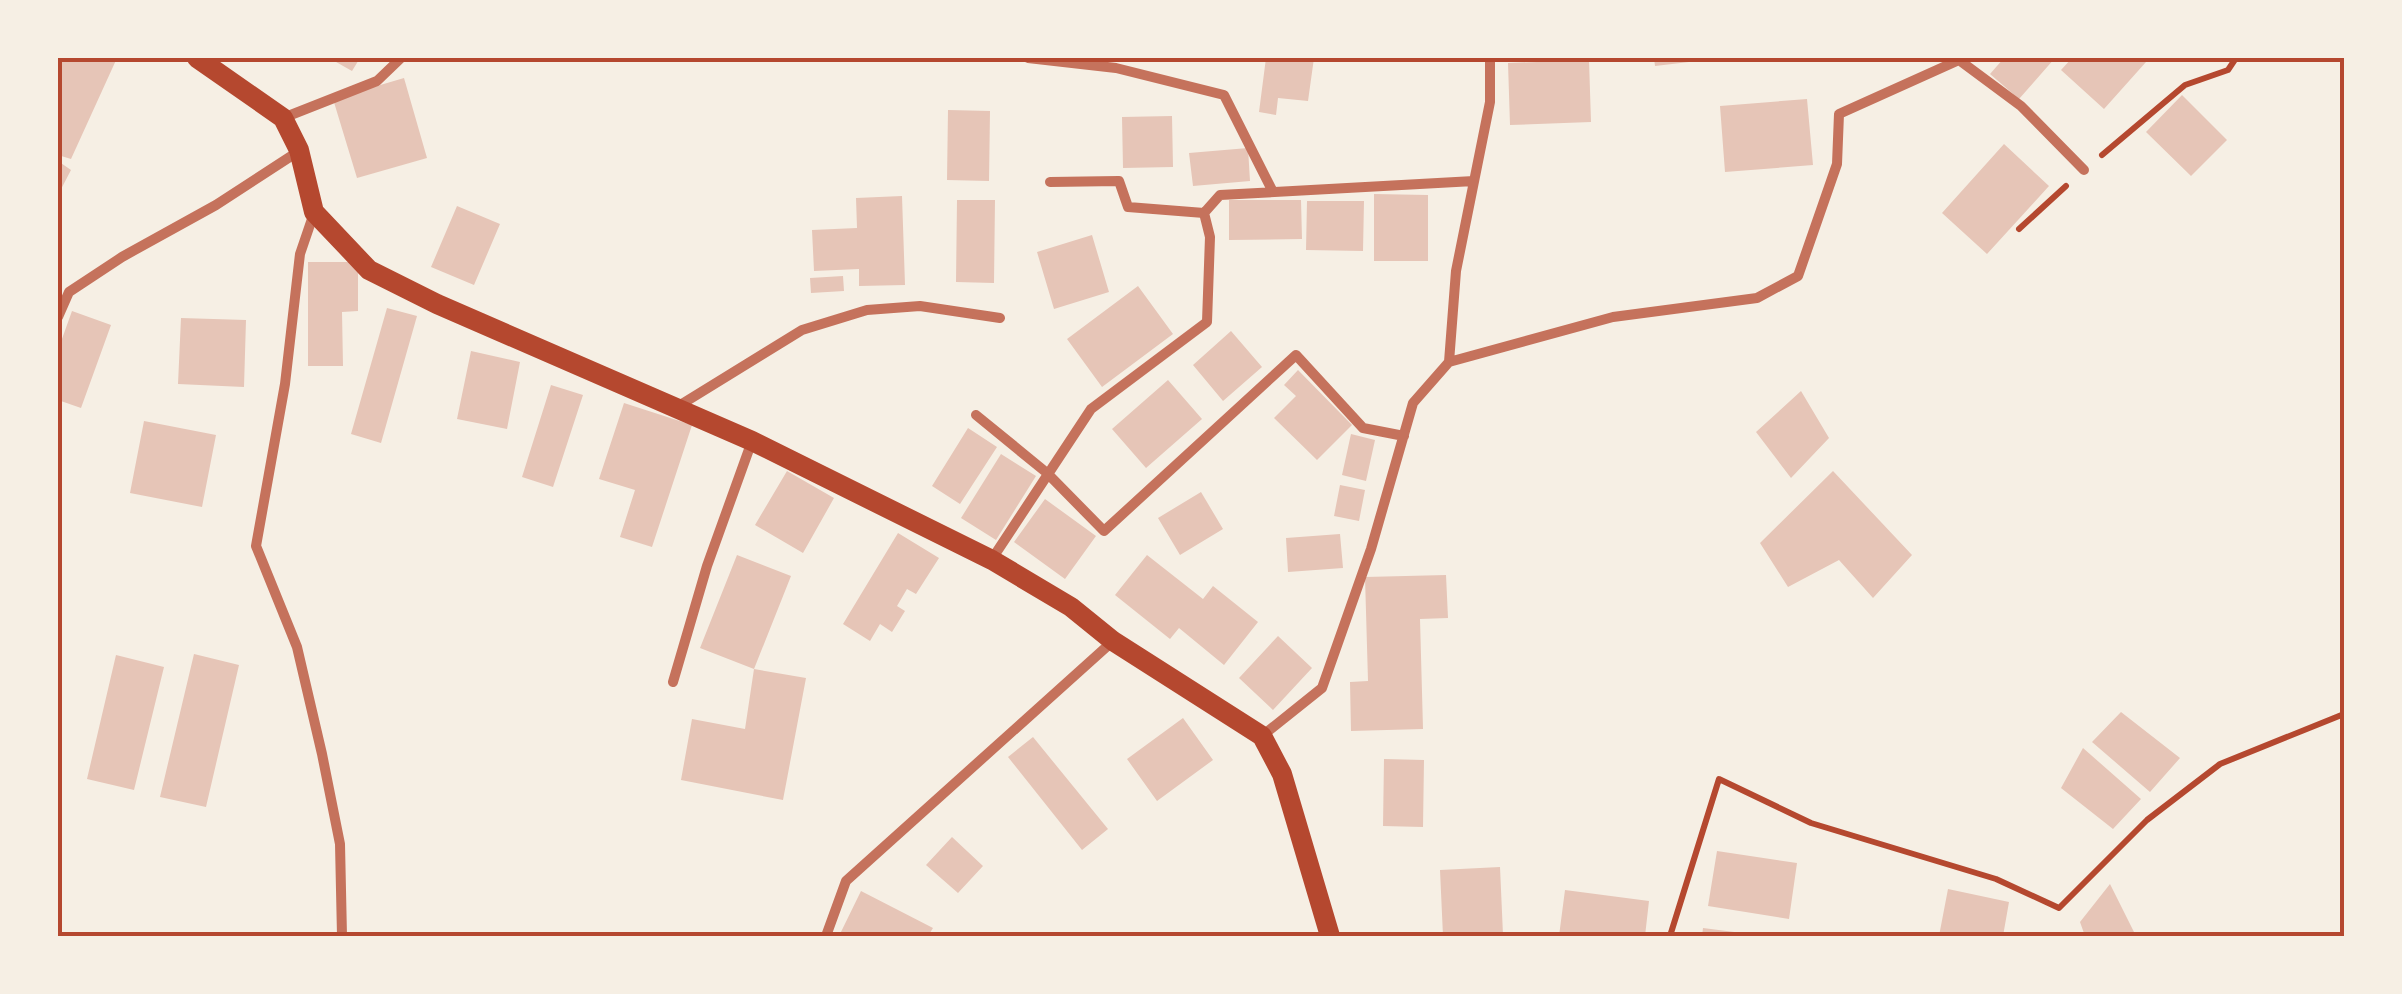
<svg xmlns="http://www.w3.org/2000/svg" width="2402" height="994" viewBox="0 0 2402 994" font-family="Barlow,sans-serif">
	<rect width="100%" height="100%" fill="#f6efe4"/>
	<path fill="#e6c5b7" d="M61 58H117L71 159 58 155V64Z
		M329 58H360L352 71Z
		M1266 58H1314L1308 101 1278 98 1276 115 1259 112Z
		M1654 58H1706V60L1655 66Z
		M2004 58H2055L2019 99 1990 74Z
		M2072 58H2142L2146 62 2104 109 2061 70Z
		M1589 60 1591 122 1510 125 1508 63Z
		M404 78 427 158 357 178 333 99Z
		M2182 95 2227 140 2191 176 2146 132Z
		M1807 99 1813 165 1725 172 1720 106Z
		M948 110 990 111 989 181 947 180Z
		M1172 116 1173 167 1123 168 1122 117Z
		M2004 144 2049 186 1987 254 1942 213Z
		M1248 148 1250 181 1193 186 1189 153Z
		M58 161 71 170 58 195Z
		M1374 194 1428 195V261H1374Z
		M902 196 905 285 859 286V269L814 271 812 230 857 228 856 198Z
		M957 200H995L994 283 956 282Z
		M1229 200H1301L1302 239 1229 240Z
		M1307 201H1364L1363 251 1306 250Z
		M457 206 500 224 474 285 431 267Z
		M1092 235 1109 292 1054 309 1037 252Z
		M308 262H358V311L342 312 343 366H308Z
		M843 276 844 291 811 293 810 278Z
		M1138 286 1173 334 1102 387 1067 339Z
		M387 308 417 316 381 443 351 434Z
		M72 311 111 325 81 408 58 400V350Z
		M181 318 246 320 244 387 178 384Z
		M1231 331 1262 367 1223 401 1193 365Z
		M471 351 520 362 507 429 457 419Z
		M1298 370 1352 425 1317 460 1274 418 1296 396 1284 385Z
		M1168 380 1202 419 1146 468 1112 429Z
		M551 385 583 395 553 487 522 477Z
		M1801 391 1829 438 1791 478 1756 432Z
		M624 403 692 425 652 547 620 537 635 490 599 479Z
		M144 421 216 435 202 507 130 493Z
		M968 428 997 447 960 504 932 486Z
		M1351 434 1375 440 1366 481 1342 475Z
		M1001 454 1036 476 996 540 961 518Z
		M787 471 834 498 803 553 755 525Z
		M1833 471 1912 555 1873 598 1839 560 1788 587 1760 543Z
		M1340 485 1365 490 1359 521 1334 516Z
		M1201 492 1223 529 1180 555 1158 518Z
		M1045 499 1096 536 1065 579 1014 542Z
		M898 533 939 558 916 594 907 589 897 606 905 611 892 632 880 624 870 641 843 624Z
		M1340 534 1343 568 1288 572 1286 538Z
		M737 555 791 576 754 669 700 648Z
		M1147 555 1203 599 1213 586 1258 622 1224 665 1179 628 1170 639 1115 595Z
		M1446 575 1448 618 1420 619 1423 729 1351 731 1350 682 1368 681 1365 577Z
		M1278 636 1312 668 1273 710 1239 678Z
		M194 654 239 665 206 807 160 797Z
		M116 655 164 667 134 790 87 779Z
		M754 669 806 678 783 800 681 780 692 719 745 729Z
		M2121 712 2180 758 2150 792 2092 742Z
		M1183 718 1213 760 1157 801 1127 759Z
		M1033 737 1108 829 1082 850 1008 757Z
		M2083 748 2141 799 2113 829 2061 788Z
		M1384 759 1424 760 1423 827 1383 826Z
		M952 837 983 866 958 893 926 865Z
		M1717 851 1797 863 1789 919 1708 906Z
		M1500 867 1503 935 1443 936 1440 870Z
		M2110 884 2136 936H2085L2080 922Z
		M1948 889 2009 902 2003 936H1939Z
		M1565 890 1649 901 1645 936H1559Z
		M861 891 933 928 928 936H839Z
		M1703 928 1750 934V936H1702Z"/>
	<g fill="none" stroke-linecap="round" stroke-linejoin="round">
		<path stroke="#b5482f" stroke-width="6" d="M2102 155 2185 85 2228 70 2236 58
			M2019 229 2066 186
			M1670 936 1719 779 1811 823 1996 879 2059 908 2147 820 2220 764 2344 714"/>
		<path stroke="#c5725c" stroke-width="10" d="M1028 58 1116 68 1224 95 1273 192
			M283 118 377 81 401 58
			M1050 182 1119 181 1128 207 1204 213 1220 195 1474 181
			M314 213 300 254 285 384 256 546 297 647 322 754 340 844 342 936
			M58 317 69 292 122 257 216 205 299 151
			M1449 362 1613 317 1757 298 1798 276 1837 164 1839 114 1959 60 2021 106 2084 170
			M677 407 802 330 867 310 920 306 1000 318
			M976 415 1047 473 1104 531 1296 355 1363 428 1404 436
			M992 559 1091 409 1207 322 1210 237 1204 213
			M673 682 707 566 752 441
			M1262 736 1322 688 1371 549 1413 403 1449 362 1456 271 1490 102V58
			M826 936 846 881 1113 641"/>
		<path stroke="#b5482f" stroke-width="20" d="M197 58 283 118 299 150 314 212 369 270 437 304 752 441 992 560 1071 607 1113 641 1262 736 1282 774 1330 936"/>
	</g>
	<rect width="2402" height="994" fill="none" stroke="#f6efe4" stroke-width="120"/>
	<rect x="60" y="60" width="2282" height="874" fill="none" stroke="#b5482f" stroke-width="4"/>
</svg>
